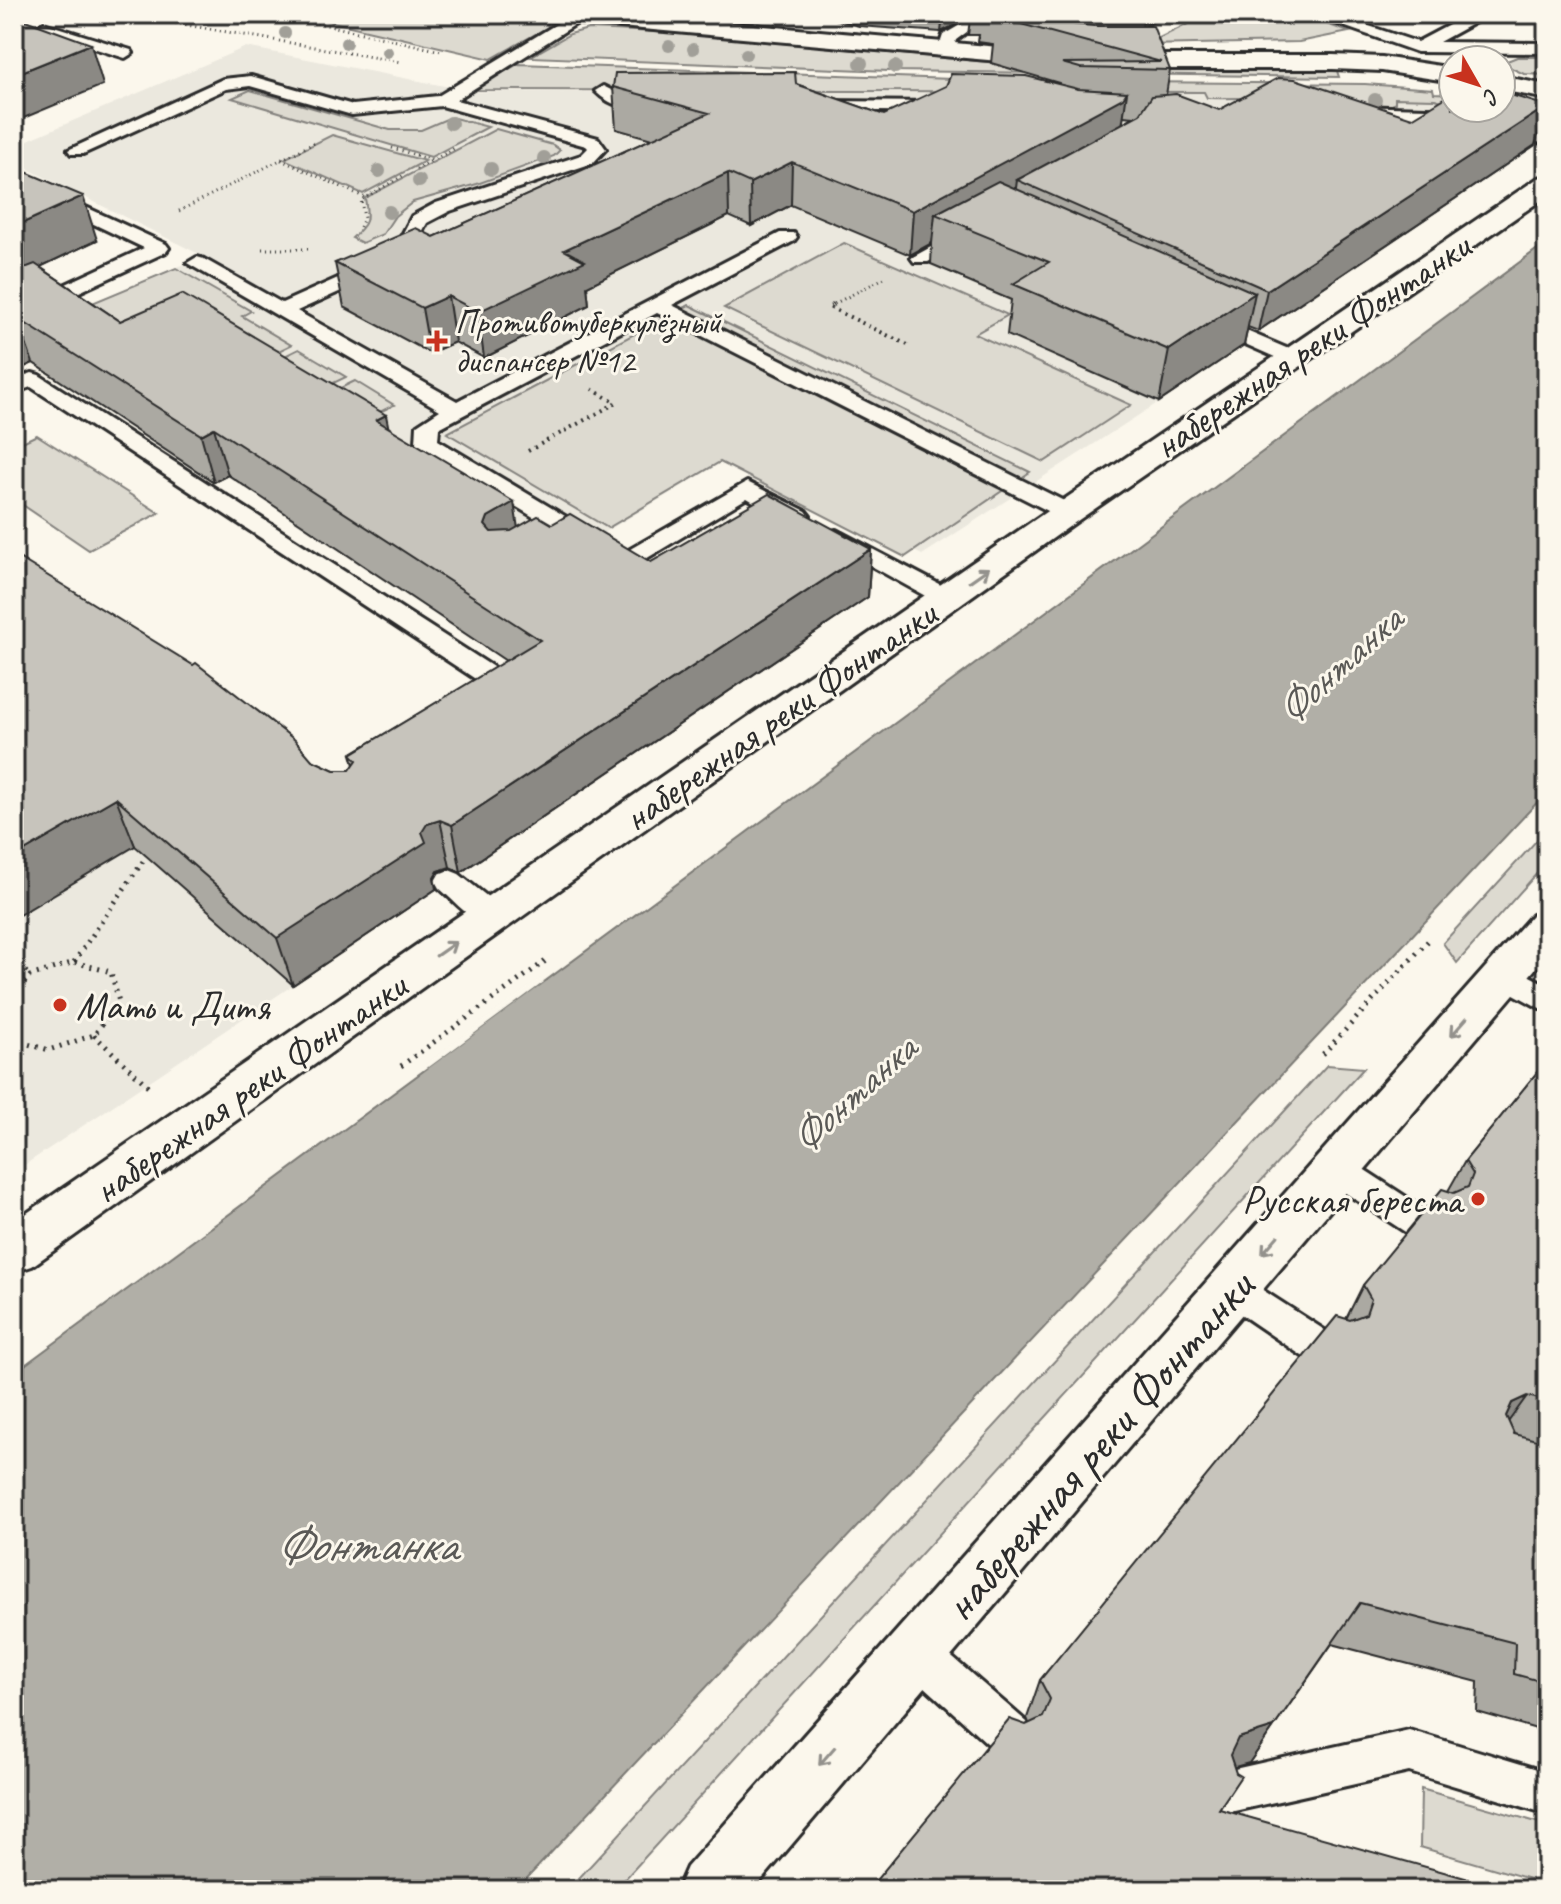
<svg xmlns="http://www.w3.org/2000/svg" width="1561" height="1904" viewBox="0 0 1561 1904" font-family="Caveat,sans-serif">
	<rect width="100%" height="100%" fill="#fbf7ec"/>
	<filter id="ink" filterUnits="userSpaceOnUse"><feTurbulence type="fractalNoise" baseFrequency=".0125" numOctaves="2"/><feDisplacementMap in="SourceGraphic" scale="16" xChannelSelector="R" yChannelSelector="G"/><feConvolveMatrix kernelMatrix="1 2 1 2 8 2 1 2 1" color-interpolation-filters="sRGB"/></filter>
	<g filter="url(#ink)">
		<path fill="#ebe8de" d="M246 47 475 92 1447 93 1453 108 1547 112V137L1268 325 1244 315 965 280 1043 313 1008 336 1159 402 922 555 731 457 497 596 61 316 203 256 14 162V146Z
			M14 658 378 928 14 1172Z"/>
		<path fill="#dddad0" stroke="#84827e" stroke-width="2" d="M298 14H503L547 21 548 27 491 59Z
			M1208 14H1298L1349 32 1299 42 1145 45Z
			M588 29 659 32 1078 70 1337 71 1339 77 890 71 530 57 570 34Z
			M1517 57H1547V75L1524 74 1507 66V61Z
			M518 64 1010 81 1365 84 1433 89 1434 93 1453 94V104L1435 99 1395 98V103C1377 113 1359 103 1340 100 1297 95 1250 99 1207 98L1204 92 472 90Z
			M250 90 390 130H421L451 117 488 127 431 157 232 98Z
			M496 129 553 145 560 150 554 156 477 184 413 202 395 216 383 234 362 243 352 238C370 222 368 219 365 198Z
			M332 135 425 161 363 194 284 159Z
			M844 243 1008 315 975 334 1131 405 1044 462 724 308Z
			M176 268 251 311 242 316 291 345 243 368 61 316Z
			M689 305 1030 472 905 557 720 462 608 528 447 433Z
			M299 349 346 377 296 401 250 373Z
			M355 381 394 405 344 430 303 406Z
			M37 435 159 513 89 550 14 499V446Z
			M1547 829V862L1457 963 1443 943Z
			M1327 1065 1364 1068 615 1890H568Z
			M1421 1789 1547 1825V1884L1420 1847Z"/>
		<path fill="#b1afa7" stroke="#7b7a75" stroke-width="2" d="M1547 242V792L516 1890H14V1373Z"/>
		<path fill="#fbf7ec" d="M540 979 544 982 429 1067 426 1064Z"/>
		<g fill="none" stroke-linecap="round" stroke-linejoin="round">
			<g stroke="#2b2b2b" stroke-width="6">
				<path id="lane" d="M573 14H585L587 17 456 100 598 138 606 149 593 163 450 211 427 223 410 255 390 269 297 311 457 401 780 233H794L797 237 794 241 672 305 1076 507 1080 512 1076 517H1060L657 313 439 428 438 440 570 519C583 540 560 558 540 553L536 548 550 536V527L419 448 416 443 417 425 440 410 187 263 197 257 204 259 282 303 376 261 395 248 412 216 436 203 581 155 588 148 586 146 442 106 352 115 250 86 226 89 83 154H71L68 150 223 79 251 76 353 105 438 96Z
					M1309 14H1333L1417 42 1470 14H1490L1439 42 1547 43V53L1417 52Z
					M967 21 975 26 956 40 952 53H940L938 50 943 35Z
					M44 23 131 50 133 53 125 58 45 33 14 45V34Z
					M603 86 627 98 654 99 662 104C645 119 609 106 595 91Z
					M822 101 941 102 950 107 941 112 816 110 814 106Z
					M1353 106 1464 109 1547 134V145L1463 119 1347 115 1344 111 1347 107Z
					M14 174 166 244 169 248 166 252 14 322V308L144 248 14 186Z
					M969 226 976 228 978 232 976 236 928 262H914L911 258Z
					M1209 315 1298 353 1301 357 1291 363 1284 361 1202 325 1199 321Z
					M32 373 39 375 504 674 508 680C499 694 480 704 464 700L460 694 477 680 31 387 14 393V379Z
					M747 482 806 511 810 516 806 521C787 526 764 507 747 498L634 566H618L614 561 618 556Z
					M836 530 956 593 959 598 956 603H938L828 542 824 537 828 532Z
					M449 870 459 874 503 909 508 917 503 925C479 932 457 903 439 888L435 881 439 874Z
					M1505 963 1547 985V1012L1494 983 1490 975 1494 967Z
					M1336 1155 1348 1159 1437 1217 1442 1227 1437 1237 1425 1242 1413 1237 1324 1179 1319 1169 1324 1159Z
					M1232 1273 1244 1278 1337 1338 1342 1350 1337 1362 1324 1366 1311 1362 1220 1300 1214 1289 1220 1278Z
					M917 1633 931 1639 1027 1722 1033 1737 1027 1752 1012 1758 997 1752 903 1667 897 1653 903 1639Z
					M1409 1730 1547 1772V1814L1409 1772 1230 1812 1215 1806 1209 1791 1215 1776 1230 1770Z"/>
			</g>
			<g stroke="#2b2b2b" stroke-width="6">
				<path id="street" d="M542 14H630L1088 55H1333L1382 57 1453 68V82L1382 71 1333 69H1088L553 21 545 19Z
					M1501 76 1547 85V99L1501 90Z"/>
			</g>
			<g stroke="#2b2b2b" stroke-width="6">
				<path id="secondary" d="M1547 176V196L1080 519 32 1266 14 1272V1222L1056 505 1538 178Z
					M1547 910V955L753 1890H677L687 1867 1532 915Z"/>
			</g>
			<path stroke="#2b2b2b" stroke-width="3" stroke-dasharray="1 4" stroke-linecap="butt" d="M278 14 441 51
				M146 18 401 62
				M392 148 433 160 457 147
				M281 160 364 197
				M416 169 433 160
				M179 211 316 142
				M360 227 364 218 361 200 404 175
				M262 249H312
				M830 306 884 278"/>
			<path stroke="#2b2b2b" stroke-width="4" stroke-dasharray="2 5" stroke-linecap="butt" d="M834 304 829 307 912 347
				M528 451 616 403 590 388"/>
			<path stroke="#2b2b2b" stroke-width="5" stroke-dasharray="2 6" stroke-linecap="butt" d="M14 960 30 976
				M74 962 148 854
				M14 995 30 976 74 962 111 972 119 1002 94 1035 49 1050 14 1040
				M94 1035 148 1086
				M1323 1054 1428 941
				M401 1066 547 960"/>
			<use href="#lane" fill="#fbf7ec" fill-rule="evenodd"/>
			<use href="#street" fill="#fbf7ec" fill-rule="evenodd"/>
			<use href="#secondary" fill="#fbf7ec" fill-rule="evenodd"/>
		</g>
		<g fill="#a19f98">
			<circle cx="285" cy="33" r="6"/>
			<circle cx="346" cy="43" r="6"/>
			<circle cx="669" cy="46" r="6"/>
			<circle cx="693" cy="49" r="6"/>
			<circle cx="387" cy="52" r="6"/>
			<circle cx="746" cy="54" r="6"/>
			<circle cx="861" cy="63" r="7"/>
			<circle cx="895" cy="67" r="7"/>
			<circle cx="1375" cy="100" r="7"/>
			<circle cx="451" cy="123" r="7"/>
			<circle cx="544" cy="158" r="7"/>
			<circle cx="491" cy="169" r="7"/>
			<circle cx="379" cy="171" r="7"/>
			<circle cx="419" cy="181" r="7"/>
			<circle cx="389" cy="212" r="7"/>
		</g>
		<path fill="#aba9a2" stroke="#2b2b2b" stroke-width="2" fill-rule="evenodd" d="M828 14H1170L1146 26 1170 70 1166 95 1219 110 1412 118 1535 145 1258 331 1248 327 1244 345 1159 402 1007 335 1011 300 964 280V278L931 264 932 243 910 255 791 205 751 226 729 216 587 286 589 305 484 358 455 342 430 353 344 307 335 263 434 237 652 139 616 129 613 87 796 84 884 115 1059 84V83L991 63 993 44 978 42 979 35H968L970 19 969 18 941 32 859 26 832 18ZM1123 116 1134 117 1122 123Z
			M1343 14H1385L1367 22Z
			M14 167 97 240 40 267 120 321 388 427 518 527 552 524 651 562 871 549 868 597 461 872 450 867 438 871 434 878 436 889 293 985 135 846 14 555 312 760 334 770H350L354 765 351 754 506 661 228 475 214 482 33 363 14 372Z
			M1547 1060V1732L1477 1712 1478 1682 1332 1644 1249 1763 1234 1767 1219 1809 868 1890 1026 1725 1029 1723 1027 1718 1040 1680 1346 1319 1363 1285 1448 1191 1465 1161Z"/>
		<path fill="#8b8984" stroke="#2b2b2b" stroke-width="2" d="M943 14H969V18L941 32Z
			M1144 14H1170L1142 27Z
			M1369 14H1385L1367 22Z
			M91 44 103 85 14 122V75Z
			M1127 92 1121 134 1017 180 1015 196 935 214 932 243 910 255 913 211Z
			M1547 106 1535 145 1258 331 1267 290Z
			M792 162 791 205 751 226 750 183Z
			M728 173 729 216 587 286 589 305 484 358 478 312 564 250Z
			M83 196 97 240 25 274 14 305V227Z
			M1255 293 1244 345 1159 402 1169 350Z
			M448 296 455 342 430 353 422 308Z
			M17 318 33 363 14 372V319Z
			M386 415 395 461 376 420Z
			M214 428 228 475 214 482 201 435Z
			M514 502 521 549 495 564 485 525 488 517Z
			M871 549 868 597 461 872 452 825Z
			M116 798 135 846 14 918V857Z
			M440 820 450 867 438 871 434 878 436 889 293 985 277 938 427 824Z
			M1527 1396 1493 1443 1512 1403Z
			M1274 1727 1249 1763 1214 1773 1238 1738Z"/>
		<path fill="#c7c4bc" stroke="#2b2b2b" stroke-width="2" d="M14 16 91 44 14 75Z
			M995 17 1094 26H1153L1170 70 1080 68 1062 63 1161 62Z
			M795 72 796 84 884 115 946 86 951 74 1026 76 1078 89 1127 92 1123 98 913 211 792 162 750 183 728 173 564 250 585 261 478 312 448 296 422 308 335 263 416 228 434 237 709 113 613 87 615 73Z
			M1278 78 1295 79 1412 118 1453 93V108H1501V92L1547 106 1267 290 1017 180 1140 114 1152 96 1176 94 1219 110Z
			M14 167 83 196 14 227Z
			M998 181 1255 293 1169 350 1013 284 1049 262 968 229 970 228 935 214Z
			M35 264 120 321 182 294 386 415 376 420 514 502 488 517 485 525 491 532 511 531 538 516 552 524 570 514 651 562 769 494 871 549 452 825 440 820 427 824 422 832 426 842 277 938 116 798 14 857V555L193 665 196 663 295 740 312 760 334 770H350L357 760 351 754 540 640 214 428 201 435 17 318 14 319V272Z
			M1547 1060V1401L1527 1396 1512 1403 1506 1416 1514 1434 1547 1443V1683L1514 1674 1515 1643 1360 1603 1274 1727 1238 1738 1230 1755 1236 1773 1241 1776 1219 1809 1508 1890H868L1009 1719 1026 1725 1043 1717 1050 1699 1040 1680 1337 1316 1350 1320 1366 1314 1371 1299 1363 1285 1442 1189 1454 1193 1468 1187 1473 1174 1465 1161Z"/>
		<defs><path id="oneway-shaft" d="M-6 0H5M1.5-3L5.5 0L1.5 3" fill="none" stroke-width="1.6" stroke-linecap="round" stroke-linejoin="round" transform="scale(2)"/></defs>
		<g stroke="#93918c">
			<use href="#oneway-shaft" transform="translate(979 575) rotate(-35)"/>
			<use href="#oneway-shaft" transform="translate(446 949) rotate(-35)"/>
			<use href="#oneway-shaft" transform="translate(1459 1027) rotate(131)"/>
			<use href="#oneway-shaft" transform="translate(1270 1245) rotate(131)"/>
			<use href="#oneway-shaft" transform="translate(827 1756) rotate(131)"/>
		</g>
	</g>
	<g fill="#c8321e" stroke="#fbf7ec" stroke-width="3">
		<path d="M433 329h8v8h8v8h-8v8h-8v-8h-8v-8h8z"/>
		<circle cx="60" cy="1005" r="8"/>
		<circle cx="1478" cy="1199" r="8"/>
	</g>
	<g text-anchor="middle" stroke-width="6" stroke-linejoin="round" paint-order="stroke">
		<g font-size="34" fill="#2b2b2b" stroke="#fbf7ec" text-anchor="start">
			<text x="455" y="333">Противотуберкулёзный<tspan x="455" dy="39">диспансер №12</tspan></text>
		</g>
		<g font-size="40" fill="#2b2b2b" stroke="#fbf7ec">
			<text transform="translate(1311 345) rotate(-34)" y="14">набережная реки Фонтанки</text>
			<text transform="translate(779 715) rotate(-35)" y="14">набережная реки Фонтанки</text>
			<text transform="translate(249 1087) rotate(-35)" y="14">набережная реки Фонтанки</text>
		</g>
		<g font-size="40" fill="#2b2b2b" stroke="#fbf7ec" text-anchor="start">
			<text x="76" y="1019">Мать и Дитя</text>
			<text x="1462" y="1213" text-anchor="end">Русская береста</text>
		</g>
		<g font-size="42" font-style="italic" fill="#5a5956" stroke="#fbf7ec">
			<text transform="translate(1338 664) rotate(-42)" y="15">Фонтанка</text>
			<text transform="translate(852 1093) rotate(-42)" y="15">Фонтанка</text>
		</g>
		<g font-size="48" fill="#2b2b2b" stroke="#fbf7ec">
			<text transform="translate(1097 1445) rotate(-49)" y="17">набережная реки Фонтанки</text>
		</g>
		<g font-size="50" font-style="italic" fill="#5a5956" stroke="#fbf7ec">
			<text x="366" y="1561">Фонтанка</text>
		</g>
	</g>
	<rect width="1561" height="1904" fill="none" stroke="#fbf7ec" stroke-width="48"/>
	<rect x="24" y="24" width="1513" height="1856" fill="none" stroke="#2b2b2b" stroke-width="3" filter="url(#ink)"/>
	<g transform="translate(1477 84) rotate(129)"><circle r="38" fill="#fbf7ec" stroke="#a8a59f" stroke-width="2"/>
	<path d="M0-6L14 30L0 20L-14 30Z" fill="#c8321e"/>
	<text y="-12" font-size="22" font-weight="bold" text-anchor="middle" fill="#2b2b2b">С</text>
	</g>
</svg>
